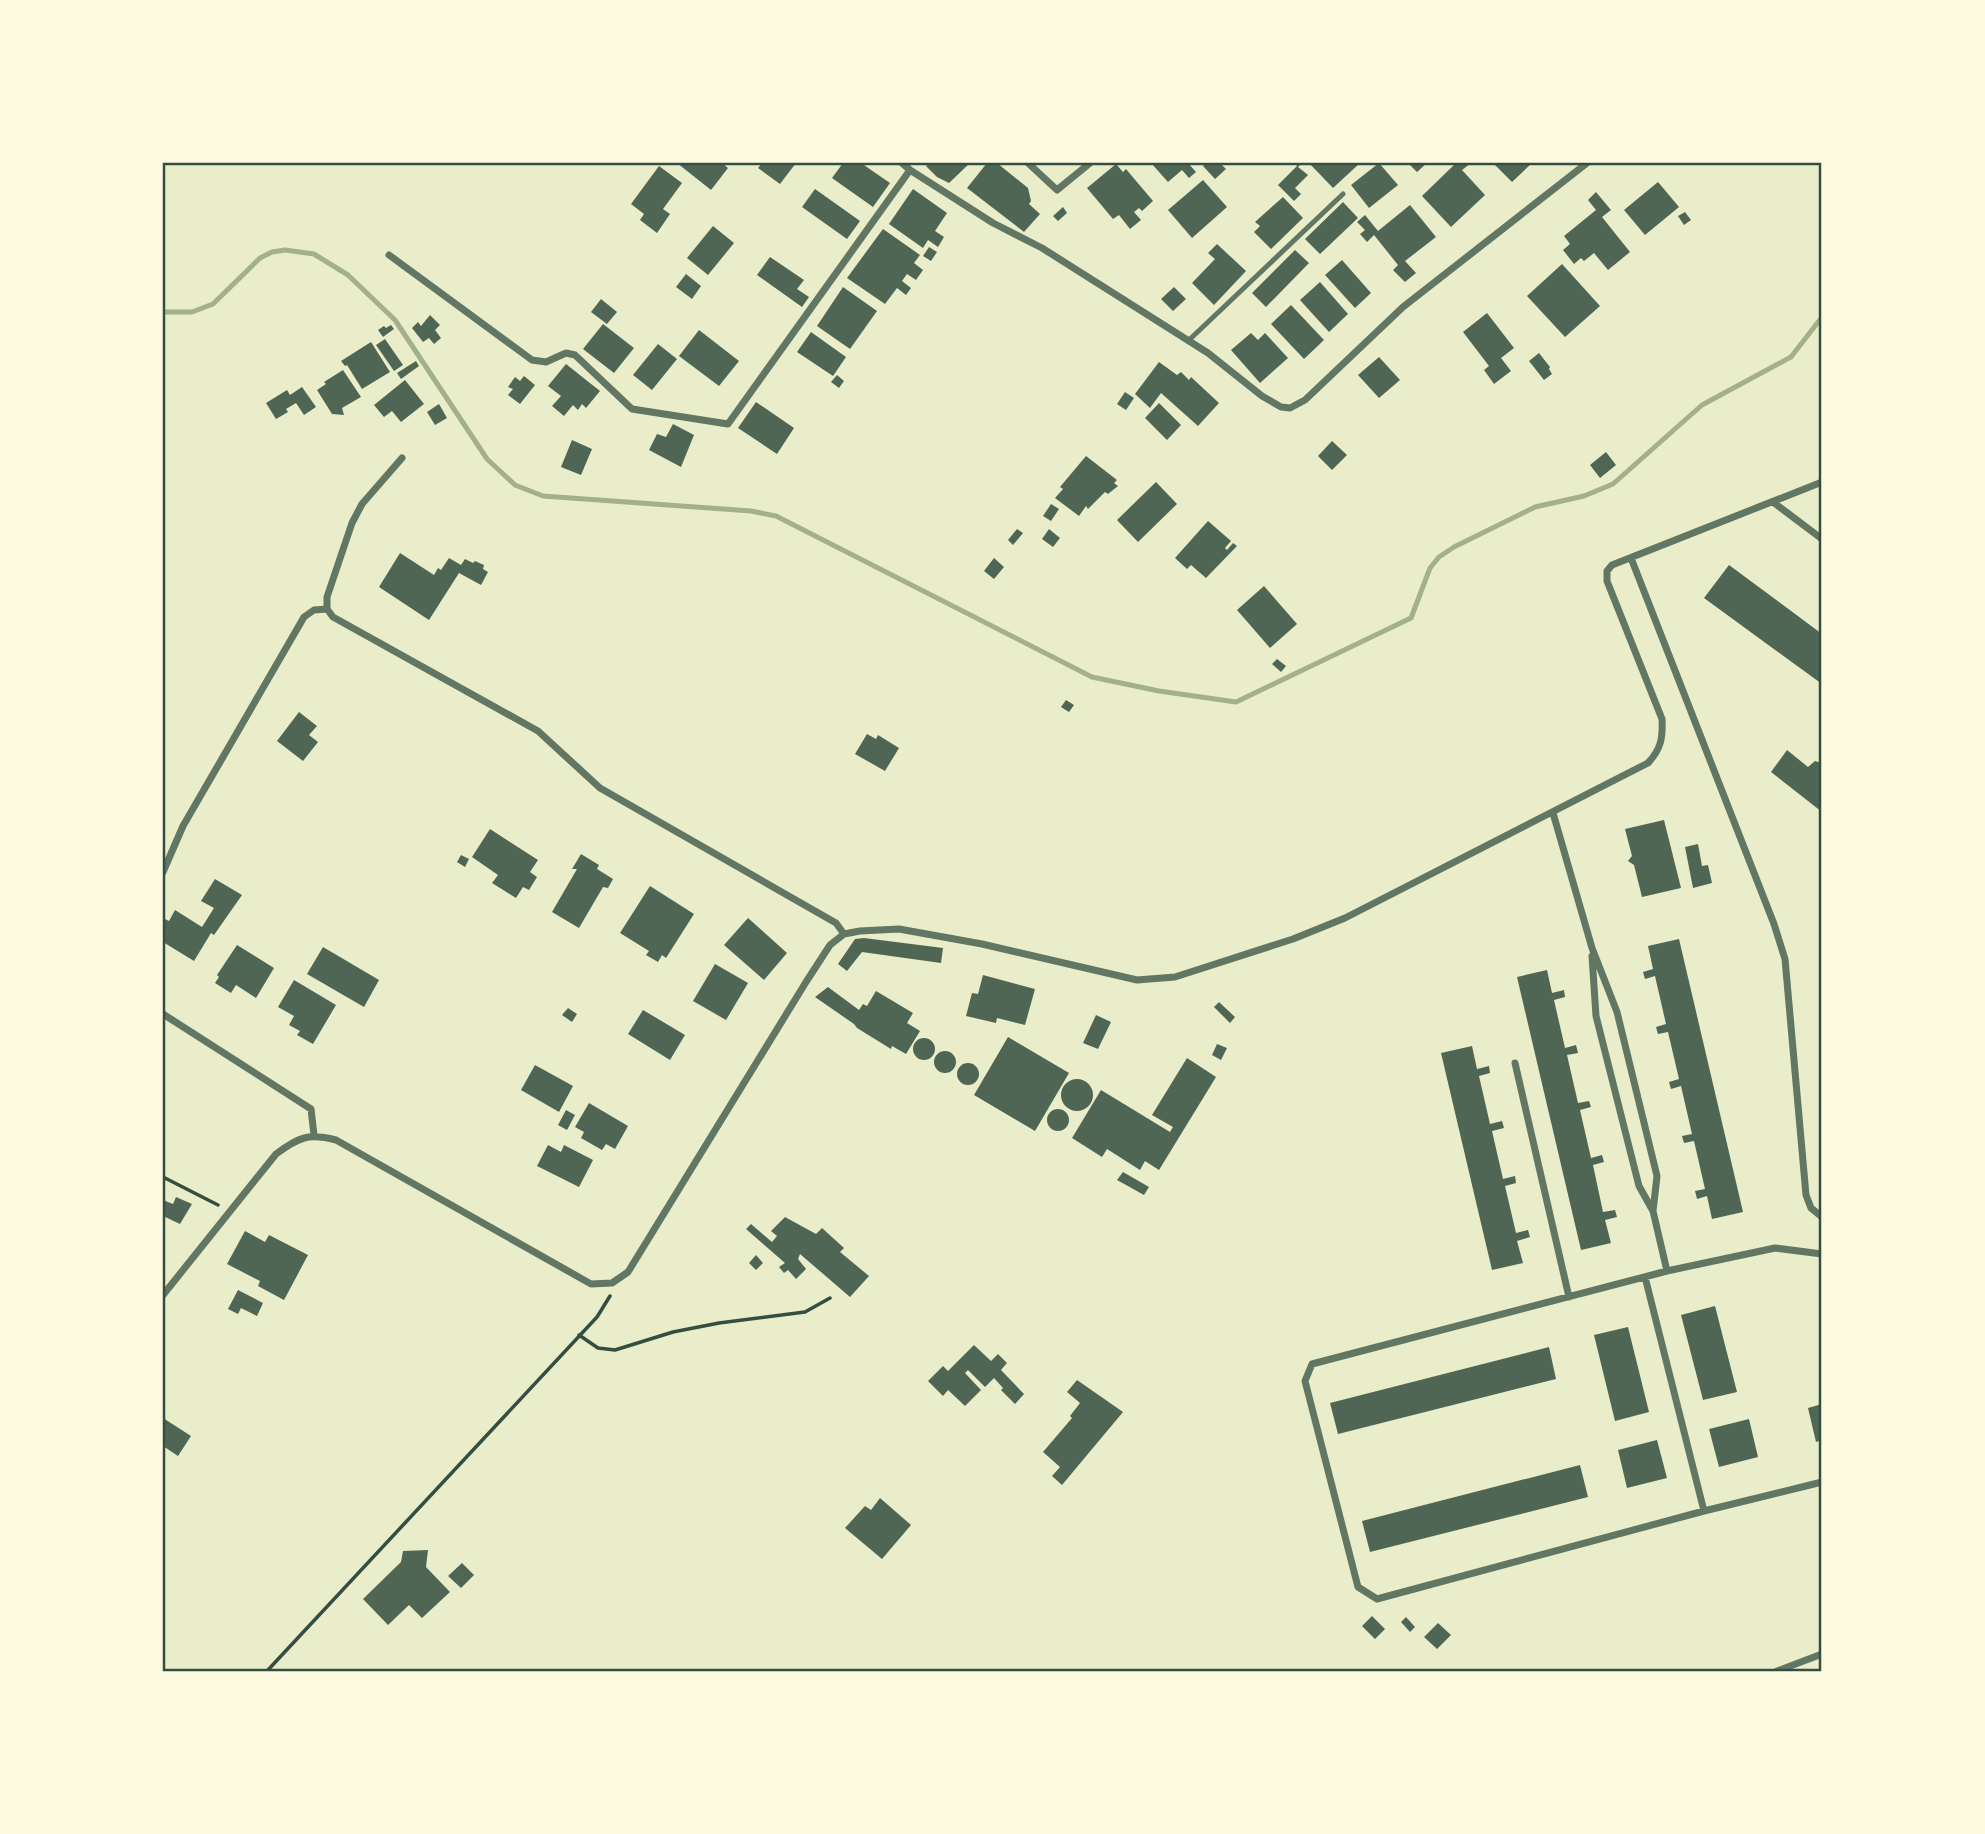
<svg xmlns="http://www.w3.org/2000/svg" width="1985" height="1834" viewBox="0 0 1985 1834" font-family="'IBM Plex Serif',serif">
	<rect width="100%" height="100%" fill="#e9edc9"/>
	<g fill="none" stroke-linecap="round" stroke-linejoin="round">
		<path stroke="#a3b18a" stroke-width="5" d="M163 312H192L213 304 260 258 272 252 285 250 314 254 348 275 395 320 487 459 515 485 543 496 751 511 776 516 1092 677 1159 691 1236 702 1411 618 1430 568 1439 557 1454 547 1535 507 1584 496 1613 484 1702 405 1791 357 1822 317"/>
	</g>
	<path fill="#4f6655" d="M677 163H722L728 168 711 190Z
		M762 163H796L780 184 758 168Z
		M843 163H861L890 183 873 207 832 178Z
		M930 163H970L949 183 937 177 926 166Z
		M987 163H997L1028 188 1031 201 1029 204 1040 214 1024 232 967 188Z
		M1151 163H1188L1196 172 1189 178 1182 170 1168 182Z
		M1206 163H1220L1226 169 1215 179 1203 166Z
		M1295 163H1302L1298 167 1308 175 1295 188 1301 194 1294 201 1278 185 1297 166Z
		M1309 163H1360L1333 188Z
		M1379 163 1398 185 1369 208 1351 185Z
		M1408 163H1427L1417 172Z
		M1454 163H1471L1462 170 1485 195 1451 227 1422 196 1455 164Z
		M1493 163H1532L1512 182Z
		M1116 164 1123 172 1126 169 1153 201 1142 211 1139 208 1134 212 1141 220 1130 229 1119 215 1113 219 1087 188Z
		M659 166 682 183 663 209 670 214 657 233 640 220 644 214 631 204Z
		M1203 180 1227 207 1192 238 1168 210Z
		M1658 182 1679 207 1645 235 1624 210Z
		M815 189 860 221 847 239 802 207Z
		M913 189 947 213 935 231 944 237 938 247 928 240 923 248 889 224Z
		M1596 192 1611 210 1602 217 1630 252 1608 270 1594 253 1584 261 1581 258 1574 264 1563 250 1570 244 1564 236 1596 210 1588 200Z
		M1283 197 1303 218 1271 249 1254 232 1260 226 1255 222Z
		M1343 202 1358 218 1320 254 1305 239Z
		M1410 205 1436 237 1405 261 1416 273 1405 282 1393 270 1398 265 1374 235 1367 242 1360 234 1365 230 1357 222 1365 215 1378 231Z
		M1063 207 1067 213 1058 221 1053 216Z
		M1685 212 1691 220 1684 225 1678 216Z
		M713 226 734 243 708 275 687 258Z
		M883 229 920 255 914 263 923 270 916 280 907 274 902 281 911 288 906 295 897 288 885 304 847 278Z
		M1217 244 1246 271 1214 305 1192 283 1215 259 1208 253Z
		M929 247 937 252 931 261 923 256Z
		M1295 250 1309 263 1266 307 1252 293Z
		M770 257 804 280 797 289 809 297 802 307 757 275Z
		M1342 260 1371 293 1355 308 1325 275Z
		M1562 264 1600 306 1565 337 1527 296Z
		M686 274 701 286 692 299 676 287Z
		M1320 282 1348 314 1329 332 1300 300Z
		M843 287 877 311 850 349 817 326Z
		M1174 287 1186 299 1173 311 1161 299Z
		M601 299 617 312 607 324 591 312Z
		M1291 305 1324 340 1304 359 1271 324Z
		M1487 313 1514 348 1501 358 1511 371 1494 384 1484 370 1489 366 1463 332Z
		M430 315 440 325 435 330 441 338 434 344 429 338 423 342 412 328 418 322 421 326Z
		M603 324 634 348 614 373 583 349Z
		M391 325 394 329 383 337 378 330 384 326 386 328Z
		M699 330 739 361 719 386 679 356Z
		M811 332 846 357 833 376 797 352Z
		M1251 333 1258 340 1265 333 1288 358 1260 383 1231 350Z
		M385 339 403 365 394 371 376 345Z
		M371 342 390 372 362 389 347 365 345 366 341 361Z
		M658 344 677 359 652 390 633 375Z
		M1539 353 1550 367 1549 369 1552 374 1544 380 1529 361Z
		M1379 357 1400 380 1379 398 1358 375Z
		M416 361 419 366 401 379 397 373Z
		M1159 362 1177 375 1181 372 1189 380 1191 377 1219 403 1198 426 1161 393 1150 408 1135 394Z
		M566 364 600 391 586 408 582 404 578 410 573 405 564 416 552 406 561 396 548 386Z
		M343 370 361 397 342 408 344 415 332 414 317 390 326 384 324 382Z
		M837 375 844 381 839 388 831 382Z
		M524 376 535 385 520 404 508 395 513 389 508 387 515 377 520 381Z
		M405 380 424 404 401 422 392 411 384 417 374 405Z
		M302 387 316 407 304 415 296 403 286 409 288 412 276 419 266 403 287 390 290 395Z
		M1125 392 1134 398 1126 410 1117 404Z
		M756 402 794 428 777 454 738 428Z
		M1159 403 1181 425 1167 440 1145 418Z
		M439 404 447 418 435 425 427 412Z
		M673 424 694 435 681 467 649 450 657 434 666 437Z
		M572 440 592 449 581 475 561 467Z
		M1332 441 1347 455 1332 470 1318 456Z
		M1606 452 1616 465 1600 478 1590 465Z
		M1086 456 1117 480 1114 483 1118 486 1108 494 1105 492 1088 509 1086 506 1079 516 1055 498 1063 489 1060 487Z
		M1156 482 1177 504 1138 542 1117 520Z
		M1051 504 1059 509 1051 521 1043 516Z
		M1208 521 1231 541 1225 548 1227 550 1233 543 1237 546 1206 578 1191 565 1187 569 1175 558Z
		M1017 529 1023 533 1013 545 1008 540Z
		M1049 529 1060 538 1053 547 1042 539Z
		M400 553 434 575 438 568 441 570 449 558 461 565 465 559 473 563 475 561 484 565 483 569 488 572 481 585 459 573 429 620 379 587Z
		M994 558 1004 567 994 579 984 571Z
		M1729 565 1822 634V684L1704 598Z
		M1264 586 1297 624 1270 648 1237 610Z
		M1277 659 1286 666 1281 672 1272 664Z
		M1066 700 1074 705 1069 712 1061 707Z
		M299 712 317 726 309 735 318 742 303 761 277 741Z
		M867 734 876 739 878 735 899 748 885 771 855 754Z
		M1787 750 1808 767 1815 761 1821 763 1822 771 1819 775 1822 778V812L1771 772Z
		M1664 820 1681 888 1642 897 1634 865 1628 861 1632 856 1625 829Z
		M490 829 538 860 530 872 537 877 529 890 523 887 516 898 492 883 498 875 472 857Z
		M1698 844 1702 866 1708 865 1712 883 1693 888 1685 847Z
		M581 854 599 865 597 869 613 879 608 888 603 887 579 928 552 912 577 869H572Z
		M461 855 469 859 465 867 457 862Z
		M215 879 242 895 214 935 211 933 194 961 163 942V918L169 921 175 910 202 927 214 908 201 901Z
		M650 886 694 914 666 958 662 955 658 962 646 955 649 951 620 933Z
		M748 918 787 953 764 980 724 945Z
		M864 938 943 948 941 963 862 952 847 971 838 964 855 939Z
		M1679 939 1743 1212 1712 1219 1707 1196 1697 1199 1695 1191 1705 1189 1694 1141 1684 1143 1682 1136 1692 1134 1681 1086 1671 1089 1669 1082 1679 1079 1668 1032 1658 1034 1656 1027 1666 1024 1655 976 1645 979 1643 972 1653 969 1648 946Z
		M237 945 274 968 256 998 236 985 231 993 215 983 219 977 217 975Z
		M323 947 379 980 364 1007 307 974Z
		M715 964 748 983 726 1020 693 1001Z
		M1547 970 1552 993 1564 990 1565 997 1554 1000 1565 1048 1576 1045 1578 1053 1567 1055 1578 1103 1589 1101 1591 1107 1580 1110 1591 1158 1602 1155 1604 1162 1593 1165 1603 1212 1615 1210 1617 1217 1605 1220 1611 1243 1581 1250 1517 977Z
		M983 975 1035 989 1025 1025 997 1018 996 1023 966 1016 972 993 978 994Z
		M294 980 336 1005 313 1044 297 1035 300 1031 289 1025 294 1016 278 1007Z
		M828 987 859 1010 863 1004 867 1006 876 991 913 1013 907 1023 920 1031 906 1054 892 1046 891 1049 857 1028 854 1024 815 997Z
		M1219 1002 1235 1017 1230 1023 1214 1007Z
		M568 1008 577 1014 572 1022 562 1015Z
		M643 1010 685 1035 670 1060 628 1034Z
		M1096 1015 1111 1022 1098 1049 1083 1043Z
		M1008 1037 1069 1073 1035 1131 974 1095Z
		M913 1049a11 11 0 1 1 22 0a11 11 0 1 1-22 0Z
		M1217 1044 1227 1048 1221 1060 1212 1055Z
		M1472 1046 1477 1069 1489 1066 1490 1073 1479 1076 1490 1124 1502 1121 1504 1128 1492 1131 1503 1179 1515 1176 1516 1183 1505 1186 1516 1233 1528 1230 1530 1237 1517 1241 1523 1263 1492 1270 1441 1053Z
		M934 1062a11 11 0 1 1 22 0a11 11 0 1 1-22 0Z
		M1187 1058 1216 1077 1159 1170 1145 1161 1140 1170 1107 1149 1102 1157 1072 1138 1101 1090 1170 1132 1173 1127 1152 1115Z
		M957 1074a11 11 0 1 1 22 0a11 11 0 1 1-22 0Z
		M535 1065 573 1086 559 1112 521 1090Z
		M1061 1095a16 16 0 1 1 32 0a16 16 0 1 1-32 0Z
		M589 1103 628 1126 615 1149 606 1144 602 1150 581 1138 584 1132 575 1127Z
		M1047 1120a11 11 0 1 1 22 0a11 11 0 1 1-22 0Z
		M566 1110 575 1115 567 1130 558 1125Z
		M548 1145 561 1152 564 1145 593 1160 579 1187 537 1166Z
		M1123 1172 1149 1187 1144 1195 1117 1180Z
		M176 1197 192 1204 180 1224 163 1216V1200L173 1204Z
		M785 1217 816 1234 822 1228 844 1248 840 1252 869 1276 850 1297 800 1254 798 1259 806 1269 796 1279 788 1270 784 1273 779 1267 785 1263 746 1229 751 1224 772 1242 777 1236 771 1231Z
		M245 1231 265 1242 269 1235 308 1255 284 1300 258 1286 260 1281 227 1264Z
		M756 1255 763 1263 756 1270 749 1263Z
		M238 1290 263 1303 257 1316 241 1308 238 1314 228 1309Z
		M1715 1306 1737 1392 1703 1400 1681 1315Z
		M1628 1327 1649 1412 1615 1421 1594 1335Z
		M974 1345 991 1361 998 1354 1007 1363 1001 1370 1024 1394 1015 1404 1001 1390 1003 1388 994 1378 985 1387 968 1370 965 1373 981 1390 965 1406 948 1390 943 1396 928 1381 943 1366 948 1371Z
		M1549 1347 1556 1379 1338 1434 1330 1403Z
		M1077 1380 1123 1412 1062 1485 1052 1476 1060 1467 1043 1452 1072 1418 1070 1416 1080 1403 1067 1392Z
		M1822 1404V1440L1816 1442 1808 1408Z
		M163 1418 191 1436 178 1456 163 1446Z
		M1749 1419 1758 1457 1719 1467 1709 1429Z
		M1657 1440 1667 1478 1627 1488 1618 1450Z
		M1580 1465 1588 1497 1370 1552 1362 1521Z
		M880 1498 911 1525 882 1559 845 1528 865 1506 871 1510Z
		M428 1550 426 1567 450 1592 422 1618 409 1605 388 1625 363 1599 401 1562 403 1551Z
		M462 1563 474 1575 461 1588 448 1576Z
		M1372 1616 1385 1629 1375 1639 1362 1626Z
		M1406 1617 1415 1627 1410 1632 1401 1622Z
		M1438 1623 1451 1635 1437 1649 1424 1637Z"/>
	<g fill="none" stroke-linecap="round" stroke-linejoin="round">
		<path stroke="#344e41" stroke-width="3.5" d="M163 1177 218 1205
			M579 1335 598 1348 615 1350 673 1332 719 1323 805 1312 830 1298
			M267 1671 597 1317 610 1296"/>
		<path stroke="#617663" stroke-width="5" d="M1188 341 1343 194"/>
		<path stroke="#617663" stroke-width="7" d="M902 163 910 170 993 223 1042 248 1208 353 1262 396 1281 407 1290 408 1305 400 1403 307 1587 163
			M1028 163 1057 190 1090 163
			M389 255 532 360 546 362 566 353 575 355 632 409 728 424 910 170
			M402 458 362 504 352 523 327 597V609L333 617 538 731 600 788 836 923 844 934
			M1773 502 1822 539
			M1631 558 1774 924 1785 959 1806 1195 1811 1208 1822 1217
			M1553 813 1592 948 1617 1012 1657 1176 1653 1211
			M163 872 183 826 304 617 314 610 327 609
			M1592 956 1596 1016 1639 1186 1653 1211 1667 1271
			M163 1014 311 1109 314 1135
			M1515 1063 1569 1297
			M1822 1254 1775 1248 1667 1271 1312 1364 1305 1381 1358 1587 1377 1599 1704 1511 1822 1482
			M1645 1277 1704 1511
			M163 1295 276 1154C299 1137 308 1133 336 1140L591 1284 612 1283 628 1272 806 982 830 945 844 934 860 931 899 929 982 944 1137 980 1175 977 1293 939 1345 918 1648 763C1661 749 1663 738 1662 719L1607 581V571L1612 565 1822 482
			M1777 1671 1822 1654"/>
	</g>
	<rect width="1985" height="1834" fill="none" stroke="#fefae0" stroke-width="329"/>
	<rect x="164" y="164" width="1656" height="1506" fill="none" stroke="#344e41" stroke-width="2.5"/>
</svg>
